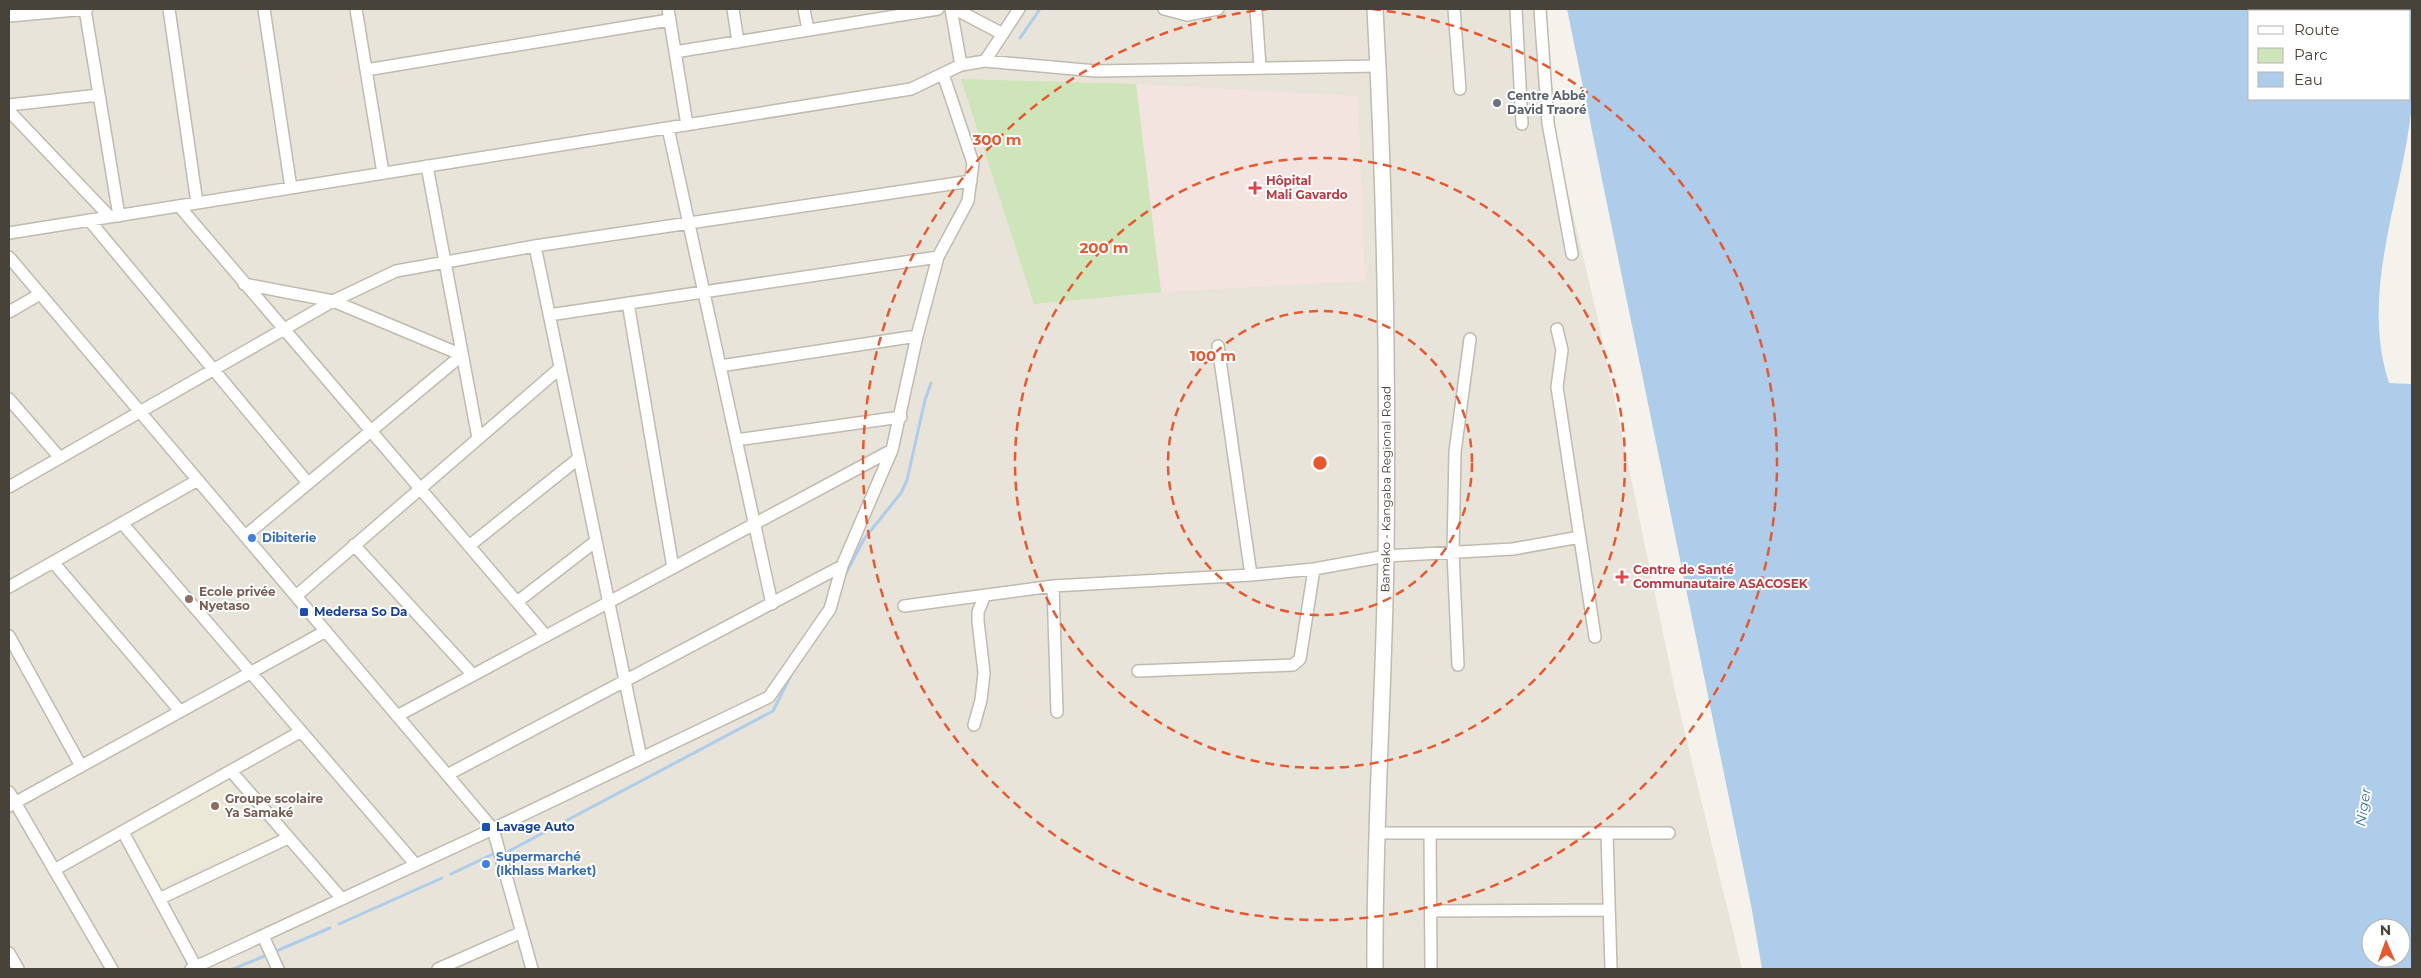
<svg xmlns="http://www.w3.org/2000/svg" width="2421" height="978" viewBox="0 0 2421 978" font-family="Montserrat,sans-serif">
	<rect width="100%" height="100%" fill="#f4f2eb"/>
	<path fill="#e8e4da" d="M9 9H1545L1557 147 1598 319 1677 700 1742 969H9Z"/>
	<path fill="#ece8d7" d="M227 779 276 836 159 888 131 834Z"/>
	<path fill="#f3e4e0" d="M1136 84 1358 96 1365 281 1161 292Z"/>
	<path fill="#cde5b8" d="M961 79 1136 84 1161 292 1034 304Z"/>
	<path fill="#aecdeb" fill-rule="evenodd" d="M1567 9H2412C2412 40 2415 73 2412 104 2403 197 2359 290 2389 383L2412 384V969H1762L1752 910ZM2250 11H2410V99H2250ZM2371 928H2401V958H2371Z"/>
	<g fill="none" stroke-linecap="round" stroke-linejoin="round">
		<path stroke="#aecdeb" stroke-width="3" d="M1020 38 1040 9
			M845 575 864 539 901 493 907 480 925 400 931 383
			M509 851 773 711 793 671
			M451 874 493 854
			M339 924 442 878
			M274 952 330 928
			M233 969 267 955"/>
		<g stroke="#bfbbae" stroke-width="14">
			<path id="minor" d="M85 9 119 216
				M169 9 197 203
				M264 9 291 188
				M356 9 383 173
				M668 9 687 125
				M733 9 738 42
				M804 9 808 30
				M951 9 961 65
				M955 9 1003 34
				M1164 9 1187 15 1218 9
				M1256 9 1260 67
				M1454 9 1460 89
				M1516 9 1522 124
				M1540 9 1548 123 1572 254
				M9 16 87 9
				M675 52 938 9
				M985 61 1019 9
				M366 70 669 20
				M9 105 99 95
				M9 111 110 217
				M668 128 772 604
				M427 166 478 438
				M179 206 546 636
				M89 220 308 483
				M9 233 911 89 961 65 985 61 1096 71 1378 66
				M535 246 641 758
				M9 257 493 829 532 969
				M244 284 333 301 462 355 245 536
				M628 303 673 568
				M9 312 40 294
				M549 315 938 257
				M1557 329 1562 350 1557 387 1595 637
				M1218 346 1251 575
				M720 366 917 336
				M9 399 60 458
				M736 440 901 417
				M9 487 333 301 396 271 535 246 971 181
				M122 523 416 865
				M354 545 473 675
				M469 546 579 458
				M53 562 180 711
				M1053 586 1057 712
				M9 587 198 480
				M296 596 560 368
				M517 602 596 541
				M904 606 1053 586 1251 575 1314 569 1386 556 1513 549 1580 537
				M9 636 81 766
				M1458 665 1453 552 1455 452 1470 339
				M1138 671 1293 665 1300 659 1314 569
				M397 716 892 450
				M974 725 981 700 984 673 978 621V612L985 595
				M231 771 342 899
				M447 775 842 566
				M9 792 112 969
				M9 806 326 631
				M123 832 196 967
				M1376 833H1669
				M1430 833 1431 969
				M1607 833 1611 969
				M54 870 300 732
				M159 899 288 838
				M1431 911 1609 910
				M263 936 278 969
				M9 953 18 969
				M191 969 493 829 769 697 830 609 842 566 892 450 917 336 938 257 968 201 973 163 943 74
				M438 969 522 932"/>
		</g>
		<g stroke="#bfbbae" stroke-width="18">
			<g id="tertiary">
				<path id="s1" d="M1375 969C1374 831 1384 693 1386 554 1388 372 1385 190 1375 9"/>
			</g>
		</g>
		<use href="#minor" stroke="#fff" stroke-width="11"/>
		<use href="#tertiary" stroke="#fff" stroke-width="15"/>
	</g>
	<g fill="none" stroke="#e8582f" stroke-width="2.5" stroke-dasharray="9 6">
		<circle cx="1320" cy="463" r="152"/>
		<circle cx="1320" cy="463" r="305"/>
		<path d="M1372 9A457 457 0 1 1 1268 9"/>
	</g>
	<circle fill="#6b7280" stroke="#fff" stroke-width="2" cx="1497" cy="103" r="5"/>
	<g fill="#e0444e" stroke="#fff" stroke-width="2">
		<path d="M1252.5 180.5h5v5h5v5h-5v5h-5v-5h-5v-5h5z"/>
		<path d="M1619.5 569.5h5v5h5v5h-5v5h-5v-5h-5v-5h5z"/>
	</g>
	<g fill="#3f7fe0" stroke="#fff" stroke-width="2">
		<circle cx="252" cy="538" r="5"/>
		<circle cx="486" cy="864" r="5"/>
	</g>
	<g fill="#8d6e63" stroke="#fff" stroke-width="2">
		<circle cx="189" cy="599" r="5"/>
		<circle cx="215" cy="806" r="5"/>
	</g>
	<g fill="#1a4fb4" stroke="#fff" stroke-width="2">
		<rect x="299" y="607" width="10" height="10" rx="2.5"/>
		<rect x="481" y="822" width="10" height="10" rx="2.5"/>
	</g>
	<g text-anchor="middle" stroke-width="4" stroke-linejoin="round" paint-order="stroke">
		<g font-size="12" font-weight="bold" fill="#5b616d" stroke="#fff" text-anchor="start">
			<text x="1507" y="100">Centre Abbé<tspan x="1507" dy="14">David Traoré</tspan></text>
		</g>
		<g font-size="12" font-weight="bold" fill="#be3a42" stroke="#fff" text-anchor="start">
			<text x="1266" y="185">Hôpital<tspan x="1266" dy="14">Mali Gavardo</tspan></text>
			<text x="1633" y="574">Centre de Santé<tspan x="1633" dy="14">Communautaire ASACOSEK</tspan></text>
		</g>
		<g font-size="12" fill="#48433a" stroke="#fff">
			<text dy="4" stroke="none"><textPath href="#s1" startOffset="480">Bamako - Kangaba Regional Road</textPath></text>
		</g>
		<g font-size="12" font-weight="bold" fill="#366cbe" stroke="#fff" text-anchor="start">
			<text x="262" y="542">Dibiterie</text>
			<text x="496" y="861">Supermarché<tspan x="496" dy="14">(Ikhlass Market)</tspan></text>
		</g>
		<g font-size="12" font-weight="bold" fill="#785e54" stroke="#fff" text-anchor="start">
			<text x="199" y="596">Ecole privée<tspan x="199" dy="14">Nyetaso</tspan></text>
			<text x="225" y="803">Groupe scolaire<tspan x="225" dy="14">Ya Samaké</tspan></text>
		</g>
		<g font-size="12" font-weight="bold" fill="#164399" stroke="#fff" text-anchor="start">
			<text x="314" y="616">Medersa So Da</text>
			<text x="496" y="831">Lavage Auto</text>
		</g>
		<g font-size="14" font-style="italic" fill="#3b74ac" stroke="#fff">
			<text transform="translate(2363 807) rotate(-81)" y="5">Niger</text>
		</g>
	</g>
	<circle cx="1320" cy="463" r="8" fill="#e8582f" stroke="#fff" stroke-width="2.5"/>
	<g font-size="15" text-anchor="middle" font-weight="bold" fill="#e8582f" stroke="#fff" stroke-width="4" stroke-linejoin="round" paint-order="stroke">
		<text x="997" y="145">300 m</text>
		<text x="1104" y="253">200 m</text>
		<text x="1213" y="361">100 m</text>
	</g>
	<rect width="2421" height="978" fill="none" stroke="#48433a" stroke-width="20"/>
	<rect x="2248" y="10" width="162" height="90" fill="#ffffff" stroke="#b6b4b0"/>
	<rect x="2258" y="26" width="25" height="8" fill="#ffffff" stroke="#b6b4b0"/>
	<text x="2294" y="35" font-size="15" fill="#48433a">Route</text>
	<rect x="2258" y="48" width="25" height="15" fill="#cde5b8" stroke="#b6b4b0"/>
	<text x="2294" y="60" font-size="15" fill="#48433a">Parc</text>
	<rect x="2258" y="72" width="25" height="15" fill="#aecdeb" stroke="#b6b4b0"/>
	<text x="2294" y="85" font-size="15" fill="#48433a">Eau</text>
	<g transform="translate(2386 943) rotate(358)"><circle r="24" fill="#ffffff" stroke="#b6b4b0"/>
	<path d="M0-4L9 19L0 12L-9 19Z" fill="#e8582f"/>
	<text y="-8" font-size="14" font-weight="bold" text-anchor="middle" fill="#48433a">N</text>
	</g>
</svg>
